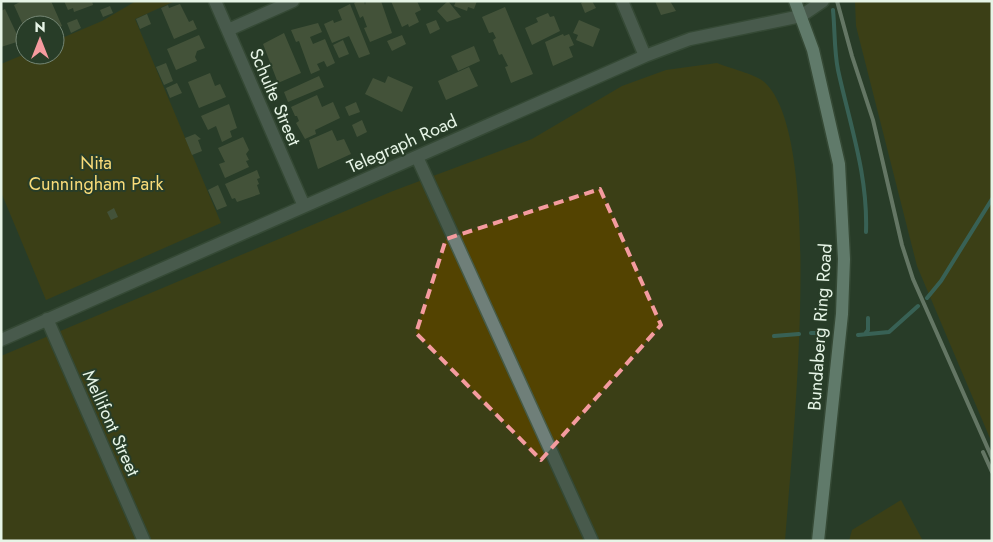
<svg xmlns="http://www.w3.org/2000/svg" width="993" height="542" viewBox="0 0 993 542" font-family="Jost,sans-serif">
	<rect width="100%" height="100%" fill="#283d28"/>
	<path fill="#534301" d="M136 1H175L135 19 221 223 46 300 1 192V64L25 54 55 55V41L102 21Z
		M855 1H992V443L917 266 856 26Z
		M717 63C729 68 754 74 763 81 827 133 791 457 785 541H1V356L393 191 532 139 622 86 666 70Z
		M901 500 923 541H849L852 530Z"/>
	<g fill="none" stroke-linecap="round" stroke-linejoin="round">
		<path stroke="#4d8f8c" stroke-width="4" d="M833 10C835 30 834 50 838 70 850 125 868 175 866 232
			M927 298 941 281 992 199
			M811 333H824
			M865 334 868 330V318
			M858 335 889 332 918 306
			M774 336 799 334"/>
	</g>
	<path fill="#656d4f" d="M22 1H51L62 26 55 29V25H38L35 19 23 25 14 5Z
		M64 1H92L93 5 74 12 73 8 68 10Z
		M358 1H364L365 5 366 1H381L392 33 370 42 364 28 367 27 363 16 360 18 354 3Z
		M391 1H417L421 10 415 13 419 22 409 27 408 24 402 27Z
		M448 1 461 17 447 22 437 11Z
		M456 1H477L474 9 468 7 467 11 454 6Z
		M584 1H592L596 8 585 13 581 3Z
		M655 1H670L676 11 661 15Z
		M180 4 189 22 193 20 197 29 174 39 161 8 168 5 169 8Z
		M350 4 370 54 359 58 349 36 332 43 324 24 333 20 334 23 342 20 338 10Z
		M110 6 113 13 103 17 100 10Z
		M505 7 533 74 511 83 505 67 508 66 502 54 499 55 493 40 496 38 493 32 489 33 482 17Z
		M5 9 20 41 1 47V11Z
		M548 13 550 17 554 16 560 31 532 45 525 28 538 22 536 18Z
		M147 14 151 24 140 29 136 19Z
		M77 19 81 28 71 33 67 23Z
		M436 20 440 29 430 34 426 24Z
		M579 20 600 29 593 47 576 40 578 35 573 33Z
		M318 23 322 32 310 37 313 44 325 39 335 63 327 67 324 61 317 64 320 70 311 74 299 41 296 42 291 30Z
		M284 33 301 73 278 83 263 44Z
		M563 34 564 36 569 34 574 45 569 47 573 57 553 66 545 42Z
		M199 35 205 48 197 51 195 57 197 61 176 70 167 49Z
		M402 35 406 44 392 51 387 41Z
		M343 40 349 54 339 58 333 45Z
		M474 46 480 61 458 71 451 56Z
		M166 63 173 81 164 85 156 67Z
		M469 67 478 86 446 100 438 81Z
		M210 73 215 86 220 84 226 97 199 108 188 82Z
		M319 76 324 87 288 102 284 92Z
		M388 76 413 87 402 112 365 94 373 78 385 83Z
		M177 83 182 93 170 98 166 88Z
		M317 95 322 107 333 102 340 118 315 130 316 134 305 139 296 123 299 121 297 116H295L291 107Z
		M356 102 360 112 349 116 345 107Z
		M229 104 237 128 230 131 232 137 222 142 216 126 208 130 201 116Z
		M362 120 367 132 357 137 352 125Z
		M332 130 337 141 344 139 351 154 318 169 309 140Z
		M195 134 201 139 198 140 202 151 192 155 185 138Z
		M243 137 249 150 246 154 249 160 246 161 249 167 225 178 219 164 225 162 218 148Z
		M257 170 260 178 257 179 259 184 257 185 260 194 237 202 235 198 232 199 225 184Z
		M218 185 227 206 217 210 208 190Z
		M114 208 118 217 111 220 107 212Z"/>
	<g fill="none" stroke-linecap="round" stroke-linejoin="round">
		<g stroke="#465a46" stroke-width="15">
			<path id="minor" d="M215 1 304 206
				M622 1 645 56
				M228 30 293 1
				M417 157 592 541
				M47 319 144 541
				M1 340 645 56 690 39 801 16 823 1"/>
		</g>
		<g stroke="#465a46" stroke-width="15">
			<path id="major" d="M795 1 813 50 839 164 844 259 842 314 818 541"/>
		</g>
		<use href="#minor" stroke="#6f7f79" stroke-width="12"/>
		<use href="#major" stroke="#a5c6ba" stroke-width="12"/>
		<path stroke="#adbdad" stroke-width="4" d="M837 1 852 56 873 120 902 245 913 279 992 458
			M983 452 992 472"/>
	</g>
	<path d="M0 0H993V542H0ZM600 189 661 325 541 460 416 333 446 239Z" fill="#283d28" fill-opacity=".55" fill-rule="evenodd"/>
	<path fill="none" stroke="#f49b9f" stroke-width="4" stroke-dasharray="10 6" stroke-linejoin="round" d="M600 189 661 325 541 460 416 333 446 239Z"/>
	<g text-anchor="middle" stroke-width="4" stroke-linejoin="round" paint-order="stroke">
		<g font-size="18" fill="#e6f4e6" stroke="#283d28">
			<text transform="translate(275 97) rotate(67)" y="6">Schulte Street</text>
			<text transform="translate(402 144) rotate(-24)" y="6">Telegraph Road</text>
			<text transform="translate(820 327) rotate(-86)" y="6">Bundaberg Ring Road</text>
			<text transform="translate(111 423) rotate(66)" y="6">Mellifont Street</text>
		</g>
		<g font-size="18" fill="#f9dc79" stroke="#283d28">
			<text x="96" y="169">Nita<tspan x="96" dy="21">Cunningham Park</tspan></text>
		</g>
	</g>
	<rect width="993" height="542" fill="none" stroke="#e6f4e6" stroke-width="5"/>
	<g transform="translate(40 40)"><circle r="24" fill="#283d28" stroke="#748674"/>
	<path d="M0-4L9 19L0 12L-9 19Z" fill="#f49b9f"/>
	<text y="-8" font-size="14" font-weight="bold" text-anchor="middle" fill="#e6f4e6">N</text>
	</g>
</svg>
